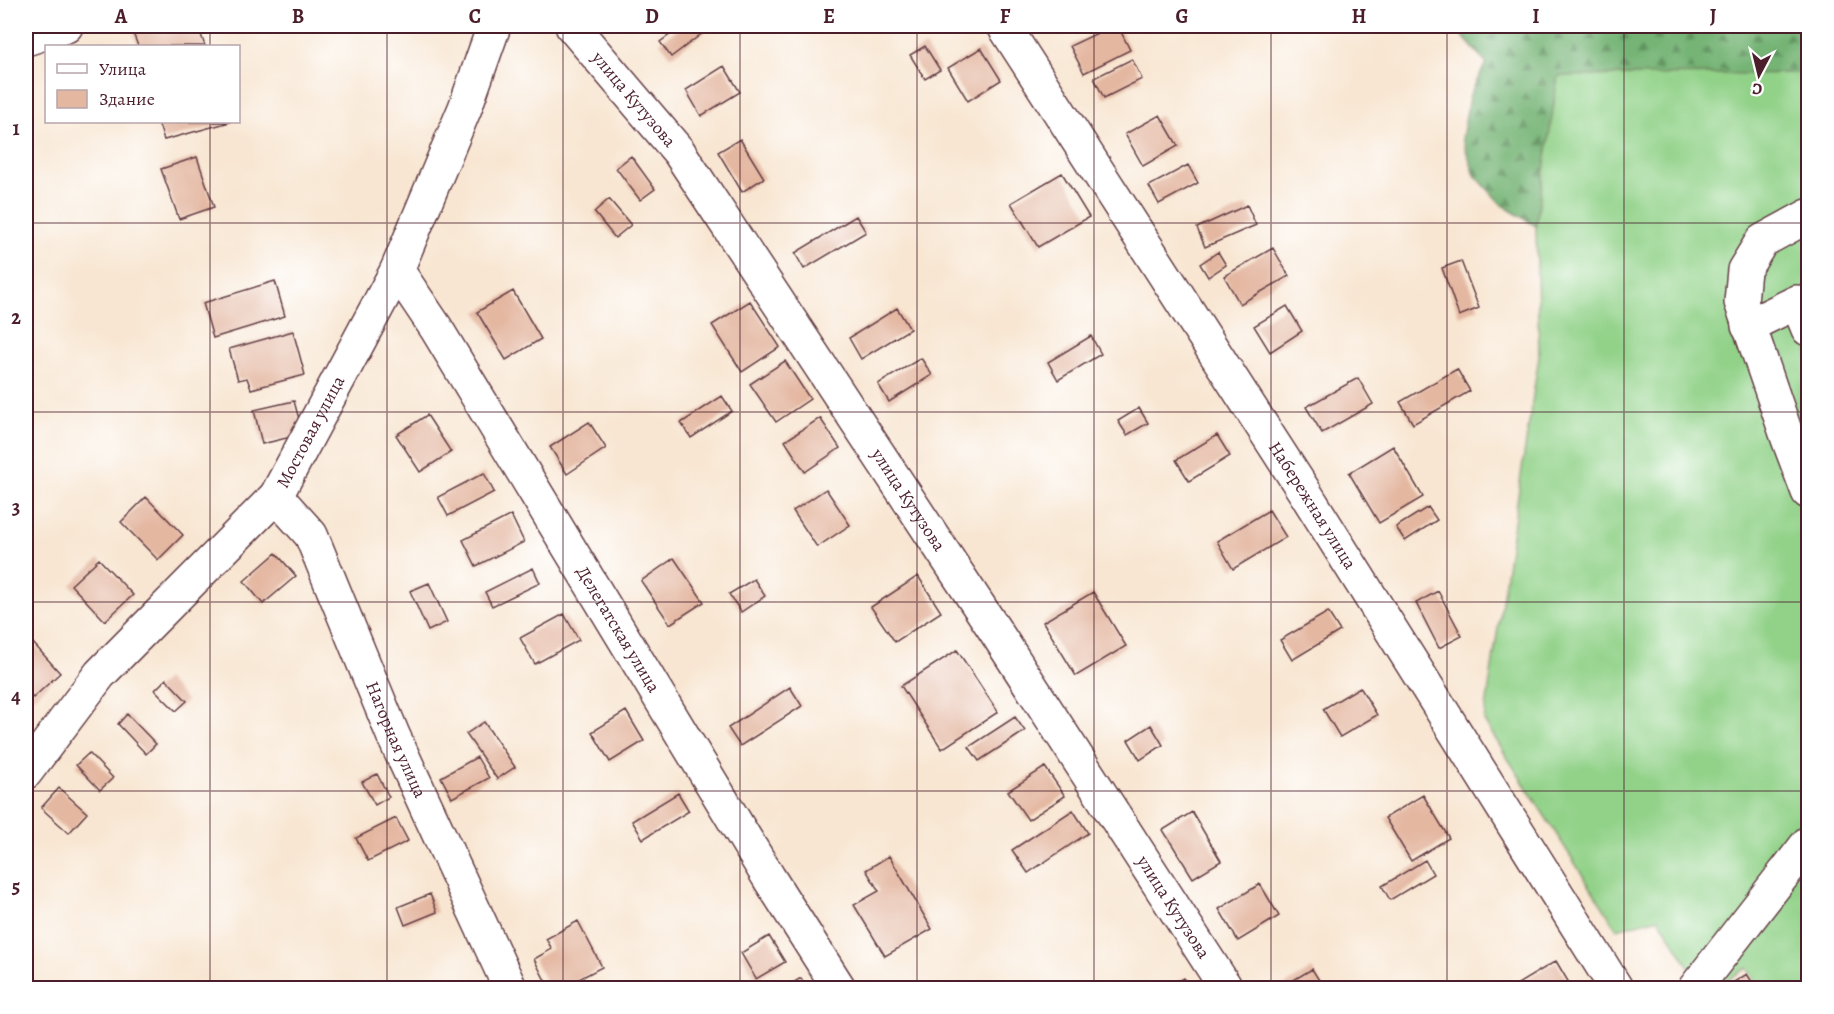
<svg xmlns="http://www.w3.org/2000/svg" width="1834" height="1014" viewBox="0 0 1834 1014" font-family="Alegreya,serif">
	<defs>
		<pattern id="forest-firs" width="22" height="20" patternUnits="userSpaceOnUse" patternTransform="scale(1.5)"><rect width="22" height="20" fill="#74b474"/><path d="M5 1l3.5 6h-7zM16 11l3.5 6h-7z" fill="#61925f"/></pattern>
	</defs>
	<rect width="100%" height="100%" fill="#fff"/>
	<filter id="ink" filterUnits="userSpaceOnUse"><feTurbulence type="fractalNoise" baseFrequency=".0167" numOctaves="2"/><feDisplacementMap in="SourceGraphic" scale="12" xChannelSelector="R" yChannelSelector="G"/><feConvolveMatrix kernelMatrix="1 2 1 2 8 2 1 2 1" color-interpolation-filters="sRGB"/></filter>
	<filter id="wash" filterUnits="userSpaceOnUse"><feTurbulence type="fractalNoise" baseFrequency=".008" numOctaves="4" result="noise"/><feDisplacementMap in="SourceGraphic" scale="24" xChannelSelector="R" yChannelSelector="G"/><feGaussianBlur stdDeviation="1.35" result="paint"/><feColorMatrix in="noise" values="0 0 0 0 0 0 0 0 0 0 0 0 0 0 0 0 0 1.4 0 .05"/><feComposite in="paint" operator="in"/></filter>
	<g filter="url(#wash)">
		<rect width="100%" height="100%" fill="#f8e6d2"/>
		<path fill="url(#forest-firs)" stroke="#5f6a50" stroke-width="1.5" d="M1443 26H1808V73L1558 76 1536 226 1502 205 1475 175 1462 139 1469 97 1486 63 1460 33Z"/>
		<path fill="#91d288" stroke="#6e785a" stroke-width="1.5" d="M1808 73V988H1760L1747 968 1714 988H1702L1659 918 1617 929 1484 721 1539 356 1536 226 1558 76Z"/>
		<g id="blocks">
			<path fill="#e4b7a1" d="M155 26H198L205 46H138L133 33Z
				M682 26H712L671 57 660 42Z
				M1112 26H1118L1130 50 1084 73 1070 46Z
				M925 46 940 70 925 79 910 55Z
				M981 48 1001 80 968 101 948 68Z
				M1132 59 1142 79 1104 98 1094 78Z
				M724 66 740 92 701 116 686 90Z
				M1160 115 1178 146 1143 166 1125 134Z
				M158 122H230L164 140Z
				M740 139 764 178 742 192 718 152Z
				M631 156 655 189 640 200 616 168Z
				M197 157 214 207 179 219 161 169Z
				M1188 165 1198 183 1159 204 1149 186Z
				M1062 173 1089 217 1038 247 1011 203Z
				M609 199 631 225 615 238 594 212Z
				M1247 205 1256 225 1205 247 1197 228Z
				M856 216 866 232 804 269 795 253Z
				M1273 248 1289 276 1240 304 1224 276Z
				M1218 252 1226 265 1208 277 1200 264Z
				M1461 261 1479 308 1459 316 1442 268Z
				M275 281 285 316 213 338 203 303Z
				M513 291 541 339 506 360 477 312Z
				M750 301 780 347 742 372 712 325Z
				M1287 306 1302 331 1270 352 1254 326Z
				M897 308 910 329 861 359 849 338Z
				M293 331 305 375 251 389 247 378 238 380 229 349Z
				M1091 336 1101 354 1058 380 1048 362Z
				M921 358 932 375 889 402 878 384Z
				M785 361 810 399 776 422 750 384Z
				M1457 369 1470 391 1413 424 1400 402Z
				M1358 378 1373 404 1322 433 1306 407Z
				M722 396 732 411 691 438 681 423Z
				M294 401 303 434 262 444 254 410Z
				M1139 408 1148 423 1127 435 1118 421Z
				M427 415 451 452 420 472 396 435Z
				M820 418 840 448 805 472 785 441Z
				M589 422 606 448 567 474 550 447Z
				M1217 435 1230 456 1189 481 1176 460Z
				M1393 446 1423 497 1379 523 1349 473Z
				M484 473 494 492 448 516 438 497Z
				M826 489 850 525 817 547 793 511Z
				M146 497 183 535 158 560 121 522Z
				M1428 507 1437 520 1405 541 1396 527Z
				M1269 510 1286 537 1233 569 1217 541Z
				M511 515 524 542 476 566 463 540Z
				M276 553 296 576 263 604 244 581Z
				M674 558 704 602 670 624 641 581Z
				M99 559 133 595 105 621 71 585Z
				M533 568 540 583 492 606 485 592Z
				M918 576 941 612 895 642 871 607Z
				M754 579 765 596 741 612 729 594Z
				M429 583 447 622 428 631 410 591Z
				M1438 591 1462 636 1439 648 1416 603Z
				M1093 592 1126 646 1076 676 1043 622Z
				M1328 612 1340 631 1292 660 1280 640Z
				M564 614 579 640 535 664 520 638Z
				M33 643 60 673 33 698 26 690V650Z
				M957 650 998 712 942 749 901 686Z
				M166 679 187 701 176 711 155 690Z
				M790 687 802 706 740 746 728 728Z
				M1360 687 1377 715 1340 737 1323 709Z
				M626 711 644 741 610 762 592 732Z
				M127 714 156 744 146 754 118 724Z
				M1015 717 1025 731 979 761 969 747Z
				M484 722 515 767 497 779 466 734Z
				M1151 725 1163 745 1140 760 1128 740Z
				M89 753 113 778 100 790 76 765Z
				M477 757 489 778 452 798 441 777Z
				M1045 767 1065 796 1028 820 1008 791Z
				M377 774 389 797 375 805 362 782Z
				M59 788 87 813 69 833 41 808Z
				M678 793 689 811 643 839 632 821Z
				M1423 795 1449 838 1411 861 1385 818Z
				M1073 810 1088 833 1028 873 1012 850Z
				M1192 812 1221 861 1193 878 1163 830Z
				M396 818 408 841 368 861 356 838Z
				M889 856 932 929 885 956 854 905 879 891 866 870Z
				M1425 860 1433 874 1390 900 1382 886Z
				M1260 884 1279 916 1238 941 1219 909Z
				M430 894 437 912 405 925 398 907Z
				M578 921 602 967 562 988H549L534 959 552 949 546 939Z
				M769 936 785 962 756 979 741 953Z
				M1556 961 1572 988H1511Z
				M1312 969 1324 988H1280Z
				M1747 974 1756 988H1724Z
				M801 978 807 988H784Z
				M1184 978 1191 988H1167Z"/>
		</g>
	</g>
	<g filter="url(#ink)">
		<use href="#blocks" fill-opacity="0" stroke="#643d44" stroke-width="1.5"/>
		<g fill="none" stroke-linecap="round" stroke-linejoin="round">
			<g stroke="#643d44" stroke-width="36">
				<g id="minor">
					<path id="s1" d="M572 26 679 152 994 629 1226 988"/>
					<path id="s2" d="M1004 26 1304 491 1616 988"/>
					<path d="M26 39 66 26"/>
					<path d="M1808 216 1762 241 1744 270 1741 302 1788 439 1808 492"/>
					<path id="s3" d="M397 270 436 328 769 878 839 988"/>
					<path d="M1748 326 1797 302 1808 329"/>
					<path id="s4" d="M276 496 311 535 393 735 510 988"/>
					<path id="s5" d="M26 772 100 674 276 496 397 270 465 108 494 26"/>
					<path d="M1695 988 1808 843"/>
				</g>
			</g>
			<use href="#minor" stroke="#fff" stroke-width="33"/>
		</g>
	</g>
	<path fill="none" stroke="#4a1f2b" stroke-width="1.5" stroke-opacity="0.55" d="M210 26V46M387 26V988M563 26V988M740 26V988M917 26V988M1094 26V988M1271 26V988M1447 26V988M1624 26V988M210 122V988M26 223H1808M26 412H1808M26 602H1808M26 791H1808"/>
	<g text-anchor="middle" stroke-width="6" stroke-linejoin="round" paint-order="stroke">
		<g font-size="18" fill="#4a1f2b" stroke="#fff">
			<text dy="6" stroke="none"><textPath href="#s1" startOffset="96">улица Кутузова</textPath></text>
			<text dy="6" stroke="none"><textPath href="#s5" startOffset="446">Мостовая улица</textPath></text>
			<text dy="6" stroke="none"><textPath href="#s1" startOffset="582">улица Кутузова</textPath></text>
			<text dy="6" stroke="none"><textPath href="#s2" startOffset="570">Набережная улица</textPath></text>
			<text dy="6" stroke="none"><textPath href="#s3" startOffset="422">Делегатская улица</textPath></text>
			<text dy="6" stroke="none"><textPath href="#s4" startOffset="274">Нагорная улица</textPath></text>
			<text dy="6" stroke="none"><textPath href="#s1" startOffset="1068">улица Кутузова</textPath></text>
		</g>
	</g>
	<rect width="1834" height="1014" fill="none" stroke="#fff" stroke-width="66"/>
	<rect x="45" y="45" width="195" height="78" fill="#ffffff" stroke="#b7a5aa" stroke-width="1.5"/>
	<rect x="57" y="64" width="30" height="9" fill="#ffffff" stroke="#b7a5aa" stroke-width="1.5"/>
	<text x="99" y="75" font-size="18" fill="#4a1f2b">Улица</text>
	<rect x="57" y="90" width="30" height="18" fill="#e4b7a1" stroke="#b7a5aa" stroke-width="1.5"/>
	<text x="99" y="105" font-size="18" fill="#4a1f2b">Здание</text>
	<g transform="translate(1759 75) rotate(187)" stroke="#ffffff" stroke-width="4.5" paint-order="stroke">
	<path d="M0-4.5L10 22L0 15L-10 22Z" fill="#4a1f2b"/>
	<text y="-9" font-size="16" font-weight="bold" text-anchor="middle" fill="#4a1f2b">С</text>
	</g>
	<rect x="33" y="33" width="1768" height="948" fill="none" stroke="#4a1f2b" stroke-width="2"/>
	<g font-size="20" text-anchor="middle" font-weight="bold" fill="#4a1f2b">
		<text x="121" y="23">A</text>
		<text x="298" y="23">B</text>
		<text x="475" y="23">C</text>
		<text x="652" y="23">D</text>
		<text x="829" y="23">E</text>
		<text x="1005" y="23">F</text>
		<text x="1182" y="23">G</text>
		<text x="1359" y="23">H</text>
		<text x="1536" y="23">I</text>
		<text x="1713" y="23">J</text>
		<text x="16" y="135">1</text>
		<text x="16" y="324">2</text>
		<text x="16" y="514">3</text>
		<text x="16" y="703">4</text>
		<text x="16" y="893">5</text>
	</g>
</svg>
